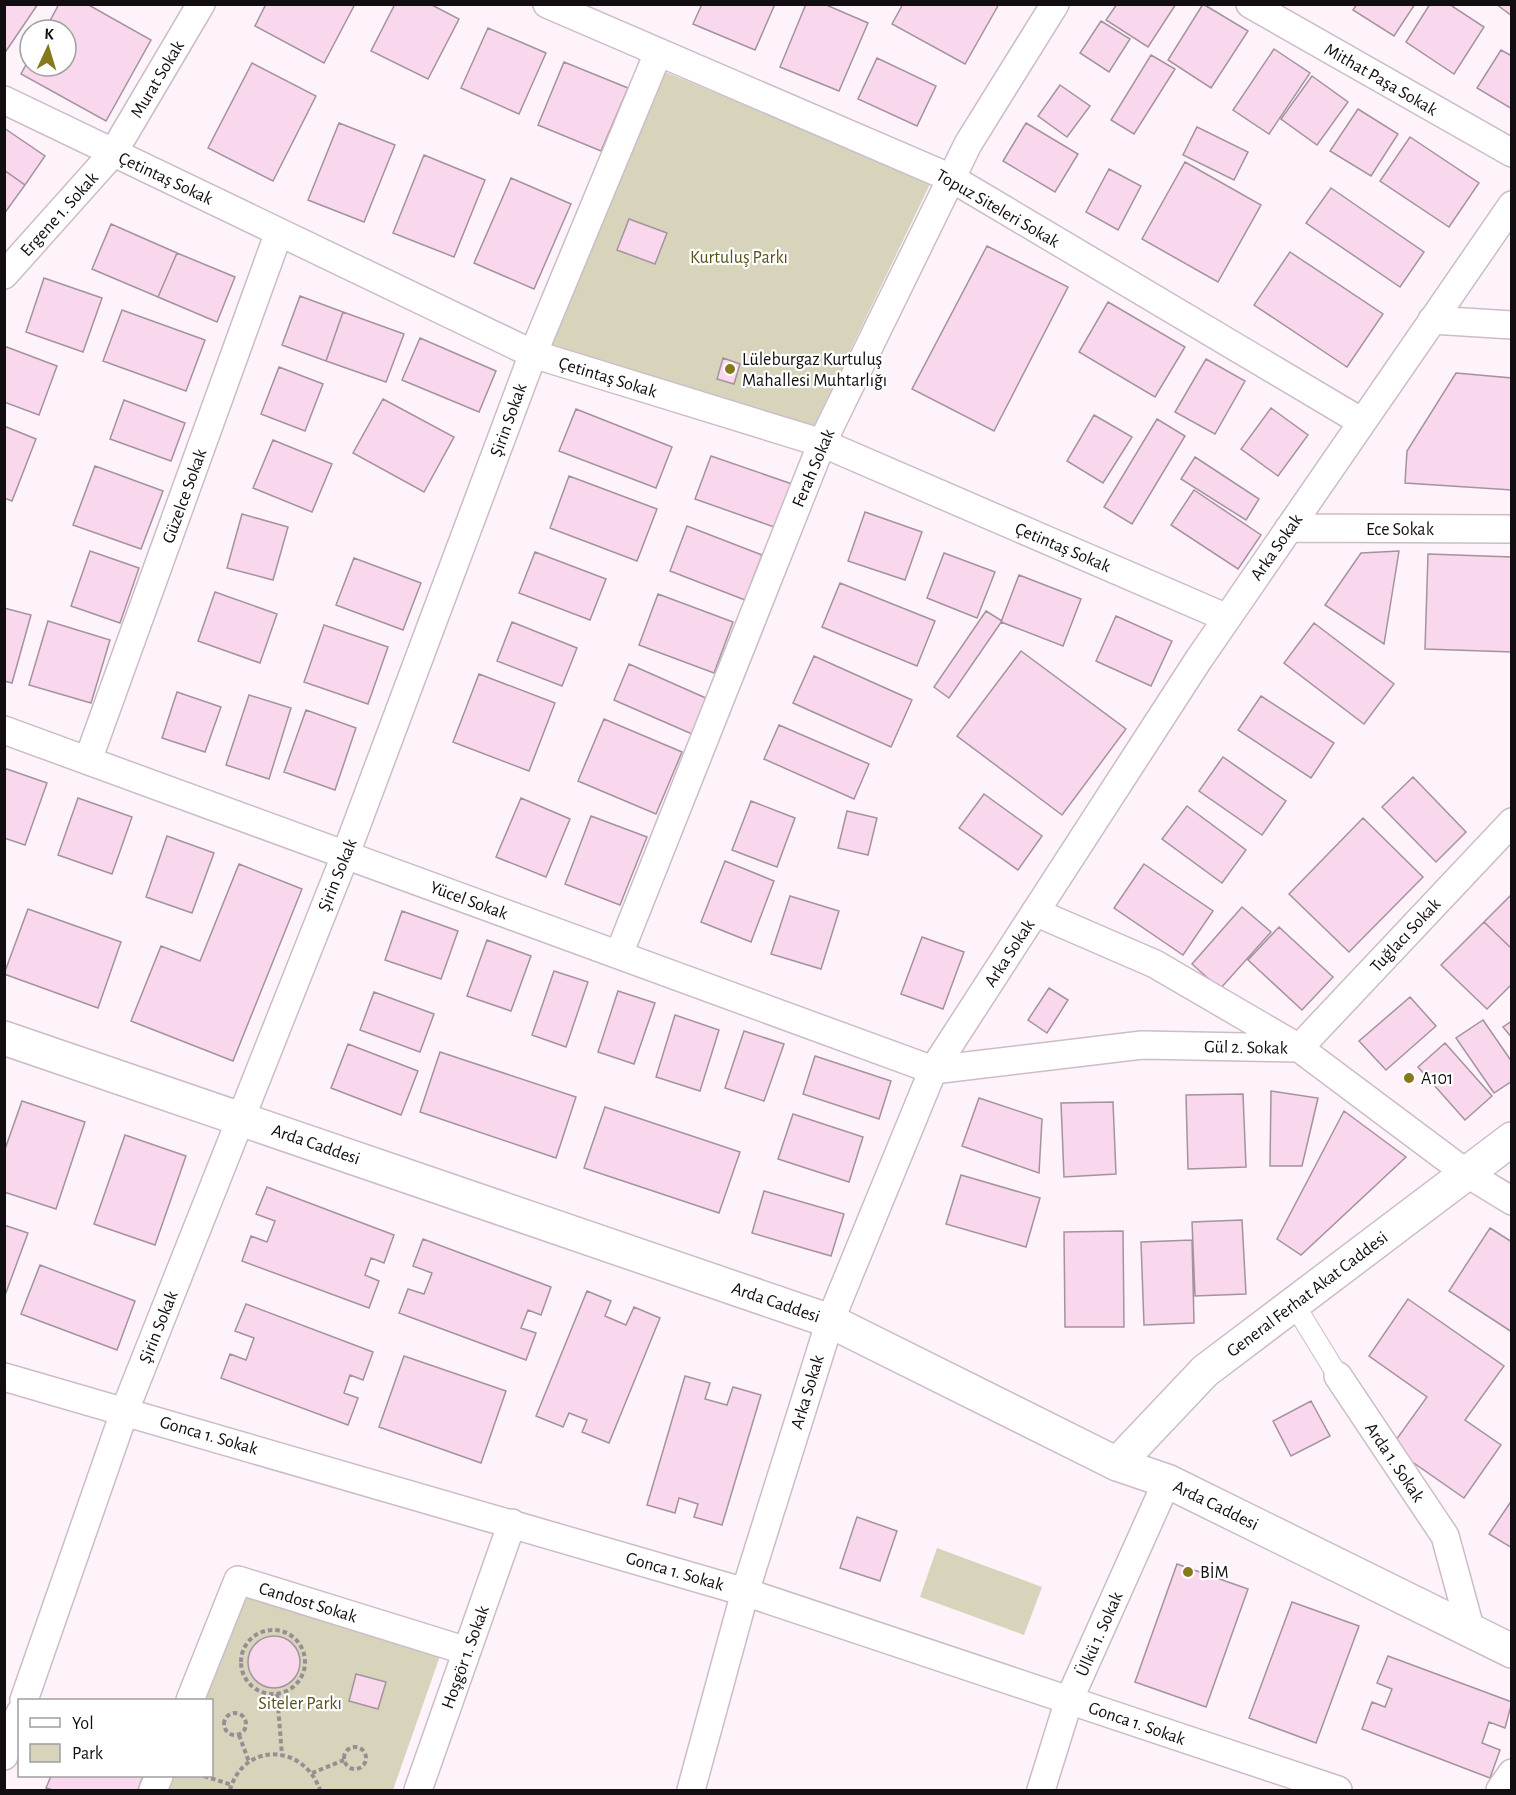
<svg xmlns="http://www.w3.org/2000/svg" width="1516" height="1795" viewBox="0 0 1516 1795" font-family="'Alegreya Sans',sans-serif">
	<rect width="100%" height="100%" fill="#fef3fa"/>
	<path fill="#d7d4bb" d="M663 71 931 182 813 428 551 344Z
		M937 1548 1042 1587 1024 1635 920 1597Z
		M242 1593 440 1656 393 1790H161L167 1776H212V1700H198Z"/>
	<path fill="#f9d7ec" stroke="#a4939d" stroke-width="1.5" d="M4 4H38L4 54Z
		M59 4H87L151 40 106 121 21 74 30 57V66H66V30H45Z
		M266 4H355L324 63 255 26Z
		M395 4H430L459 19 428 79 371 51Z
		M702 4H775L755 50 693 24Z
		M806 4H824L868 23 839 91 780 67Z
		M903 4H999L965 64 892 24Z
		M1117 4H1176L1148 47 1106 20Z
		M1203 4 1248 31 1211 88 1168 60Z
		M1357 4H1415L1394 36 1353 10Z
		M1430 4H1449L1484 27 1454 74 1406 42Z
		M1496 4H1512V16Z
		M1101 21 1130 39 1109 72 1080 53Z
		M488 28 546 53 519 114 461 88Z
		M1274 49 1310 73 1269 134 1233 110Z
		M1501 50 1512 56V109L1477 88Z
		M1151 55 1175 69 1134 134 1111 120Z
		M877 58 936 86 917 126 858 99Z
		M564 62 628 88 601 151 538 125Z
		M252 63 316 96 273 181 208 148Z
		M1312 76 1348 102 1317 145 1281 119Z
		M1060 85 1090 106 1067 137 1038 116Z
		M1358 109 1398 134 1371 176 1330 151Z
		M339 123 395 145 364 222 308 200Z
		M1026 123 1078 154 1055 192 1003 161Z
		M1197 127 1248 152 1234 180 1183 155Z
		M4 128 45 156 25 185 4 170Z
		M1410 137 1479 183 1449 227 1380 181Z
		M424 155 485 180 454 257 393 233Z
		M1185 162 1261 205 1218 282 1142 239Z
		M1109 169 1141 186 1118 230 1086 212Z
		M4 170 25 185 4 214Z
		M511 178 571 204 534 289 474 263Z
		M1331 188 1424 252 1400 287 1306 223Z
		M629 219 667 233 655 264 617 250Z
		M111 224 177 253 158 297 92 269Z
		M987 246 1068 287 994 431 912 389Z
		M1290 252 1383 314 1347 367 1254 305Z
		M177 253 235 277 217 322 158 297Z
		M44 278 102 298 83 352 26 332Z
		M300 296 343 312 326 361 282 345Z
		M1108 302 1185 347 1155 397 1079 352Z
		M122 310 205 340 186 391 103 361Z
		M343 312 404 334 386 382 326 361Z
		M420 338 496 371 479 412 402 380Z
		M4 346 57 366 39 415 4 402Z
		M723 358 740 364 734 384 717 379Z
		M1206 359 1245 381 1215 434 1175 412Z
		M279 367 323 384 305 431 261 414Z
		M1456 373 1512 378V490L1405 483 1407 451Z
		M383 399 454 437 424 492 353 453Z
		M124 400 185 423 171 461 110 439Z
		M1271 408 1308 435 1278 476 1241 449Z
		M576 409 672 447 656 488 559 451Z
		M1094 415 1132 437 1103 483 1067 461Z
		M1157 419 1185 436 1132 524 1104 507Z
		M4 426 36 439 12 501 4 498Z
		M273 440 332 464 312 512 253 488Z
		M711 456 792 484 777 528 695 499Z
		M1195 457 1259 499 1246 520 1181 479Z
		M95 466 163 491 141 549 73 525Z
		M569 476 657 509 637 561 550 528Z
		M1194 490 1261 535 1238 569 1171 525Z
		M865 512 922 532 905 580 848 561Z
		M242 514 288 527 273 580 227 568Z
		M687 526 762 555 745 600 670 571Z
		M90 551 139 568 120 623 71 606Z
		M1399 551 1384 644 1325 605 1361 553Z
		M535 552 606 579 590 620 519 593Z
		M944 553 995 572 977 618 927 598Z
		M1428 554 1512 557V652L1425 649Z
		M354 558 421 583 403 630 336 605Z
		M1019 575 1081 599 1063 646 1001 622Z
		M840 583 935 621 917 666 822 627Z
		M215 592 277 614 260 663 198 641Z
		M658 594 733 622 714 673 639 645Z
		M4 608 31 615 12 683 4 681Z
		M986 611 1002 621 949 698 934 687Z
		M1116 616 1172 641 1151 686 1096 661Z
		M48 621 110 640 91 703 29 685Z
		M512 622 577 648 562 686 497 661Z
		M1314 623 1394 684 1364 724 1284 663Z
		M324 625 388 647 368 704 304 682Z
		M1021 651 1126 729 1062 815 957 736Z
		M814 656 912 700 891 747 793 703Z
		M629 664 708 699 692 734 614 700Z
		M479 674 555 703 529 771 453 742Z
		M177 692 221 707 205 752 162 738Z
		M249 695 291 708 269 779 226 765Z
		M1261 696 1334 743 1311 778 1238 730Z
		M306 710 356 728 335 790 284 772Z
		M604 719 682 752 656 814 578 781Z
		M779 725 869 764 854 799 764 759Z
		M1223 757 1286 801 1262 835 1199 791Z
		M4 768 47 783 25 845 4 838Z
		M1413 777 1466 832 1436 862 1382 807Z
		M984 794 1042 836 1018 870 959 828Z
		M78 798 132 817 112 874 58 855Z
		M521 798 570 819 546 877 496 857Z
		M751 801 795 818 777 867 732 850Z
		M1187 806 1246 850 1222 883 1162 839Z
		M847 811 877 818 868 855 838 848Z
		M591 816 647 837 620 905 565 884Z
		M1363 818 1423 877 1349 952 1289 894Z
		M167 836 214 853 192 913 146 897Z
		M725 861 774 881 751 942 701 922Z
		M239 864 302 889 233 1061 131 1021 161 946 200 961Z
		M1144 864 1213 911 1183 955 1114 908Z
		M1512 894V949L1484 922Z
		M790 896 839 911 821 969 771 954Z
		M1242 907 1271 932 1220 989 1192 964Z
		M28 909 121 942 98 1008 4 974Z
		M402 911 458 931 441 979 385 960Z
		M1484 922 1512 949V984L1487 1009 1441 965Z
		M1279 927 1333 977 1302 1010 1248 960Z
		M922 937 964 952 943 1009 901 994Z
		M487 940 531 956 511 1011 467 996Z
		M554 971 588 982 566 1047 532 1035Z
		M1049 988 1068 1000 1047 1033 1028 1020Z
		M618 991 655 1003 634 1064 598 1052Z
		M374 992 434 1014 420 1052 360 1030Z
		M1410 997 1436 1026 1386 1070 1359 1041Z
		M675 1015 719 1030 700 1091 656 1077Z
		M1483 1020 1512 1062V1081L1494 1093 1456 1038Z
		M1512 1021V1038L1503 1027Z
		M744 1031 784 1044 764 1101 725 1088Z
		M1445 1043 1492 1096 1465 1120 1418 1067Z
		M348 1044 418 1071 401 1115 331 1088Z
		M440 1052 576 1097 556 1158 420 1112Z
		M815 1056 891 1081 879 1119 803 1094Z
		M1271 1091 1318 1098 1302 1166H1270Z
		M1243 1094 1246 1167 1188 1169 1186 1095Z
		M979 1098 1042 1119 1039 1173 962 1146Z
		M22 1101 85 1122 56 1209 4 1192V1152Z
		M1113 1102 1116 1174 1064 1177 1061 1103Z
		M605 1107 740 1152 719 1213 584 1168Z
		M1344 1111 1406 1157 1301 1255 1277 1239Z
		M793 1114 863 1137 849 1182 778 1159Z
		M125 1135 186 1156 155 1245 94 1224Z
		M961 1175 1040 1198 1026 1247 946 1224Z
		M267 1187 394 1235 384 1263 371 1258 365 1275 379 1281 369 1308 242 1261 251 1236 267 1242 275 1221 256 1214Z
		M764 1191 844 1214 831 1256 752 1233Z
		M1242 1220 1246 1294 1195 1296 1192 1222Z
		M4 1225 28 1233 4 1298Z
		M1490 1228 1512 1242V1332L1449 1291Z
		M1123 1231 1124 1327H1065L1064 1232Z
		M423 1239 551 1287 541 1315 528 1310 521 1328 536 1333 526 1360 399 1313 408 1289 424 1294 432 1273 413 1266Z
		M1192 1240 1194 1323 1144 1325 1141 1242Z
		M40 1265 135 1301 117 1350 21 1314Z
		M587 1291 611 1301 605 1316 626 1325 634 1307 660 1318 609 1443 582 1432 587 1420 569 1413 563 1427 536 1416Z
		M1408 1299 1504 1366 1465 1420 1501 1445 1464 1498 1391 1447 1427 1397 1369 1356Z
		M246 1304 373 1352 363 1380 350 1375 344 1393 358 1398 348 1425 221 1378 230 1354 246 1360 254 1338 235 1331Z
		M404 1356 506 1391 481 1463 379 1427Z
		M685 1376 710 1383 705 1399 727 1405 733 1387 761 1395 722 1525 694 1517 698 1504 679 1498 675 1513 647 1505Z
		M1311 1401 1330 1436 1291 1456 1273 1421Z
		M1512 1500V1548L1489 1534Z
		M857 1517 897 1531 880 1581 840 1568Z
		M1177 1564 1248 1589 1206 1707 1135 1682Z
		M1292 1602 1359 1626 1316 1743 1249 1718Z
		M248 1662a26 26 0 1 1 52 0a26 26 0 1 1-52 0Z
		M1388 1656 1512 1702 1505 1728 1489 1722 1482 1743 1500 1750 1490 1778 1362 1729 1372 1702 1385 1707 1392 1689 1377 1683Z
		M356 1674 386 1682 378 1709 349 1701Z
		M51 1776H143L138 1790H53L46 1788Z"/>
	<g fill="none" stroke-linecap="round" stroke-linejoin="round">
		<g stroke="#cdbcc7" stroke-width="22">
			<path id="pedestrian" d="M1294 1304 1338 1376"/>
		</g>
		<g stroke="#cdbcc7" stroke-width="30">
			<path id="minor" d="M547 4 951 178 1362 422
				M1250 4 1512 153
				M4 100 533 354 822 443 1227 618
				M4 275 113 153 201 4
				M1432 320 1512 325
				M1289 528 1512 529
				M4 730 933 1070 1142 1045 1299 1048
				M88 760 279 232
				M1035 912 1155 964 1299 1048 1466 1173 1512 1201
				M619 954 822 443 968 144 1055 4
				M1299 1048 1512 822
				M1338 1376 1445 1536 1471 1631
				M4 1377 745 1592 1338 1790
				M24 1700 125 1410 345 856 533 354 658 53
				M190 1700 238 1580 467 1651
				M4 1756 20 1713
				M153 1790 159 1776
				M418 1790 512 1523
				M691 1790 745 1592 830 1321 933 1070 1199 659 1512 205
				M1041 1790 1069 1700 1167 1481
				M1500 1790 1512 1773"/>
		</g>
		<g stroke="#cdbcc7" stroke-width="36">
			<path id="tertiary" d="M4 1038 830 1321 1117 1464 1167 1481 1512 1651
				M1117 1464 1205 1371 1512 1139"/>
		</g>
		<path stroke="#978e93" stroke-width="4" stroke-dasharray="4.5 3" stroke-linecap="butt" d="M241 1662a32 32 0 1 1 64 0a32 32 0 1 1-64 0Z
			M277 1694 282 1755
			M224 1724a11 11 0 1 1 22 0a11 11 0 1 1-22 0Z
			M239 1735 249 1762
			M344 1758a11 11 0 1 1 22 0a11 11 0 1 1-22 0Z
			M312 1773 344 1760
			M204 1776 232 1785
			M230 1790C244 1741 304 1744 320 1790"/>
		<use href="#pedestrian" stroke="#fff" stroke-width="20"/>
		<use href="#minor" stroke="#fff" stroke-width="27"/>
		<use href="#tertiary" stroke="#fff" stroke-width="33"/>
	</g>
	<g fill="#86781c" stroke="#fff" stroke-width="2">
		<circle cx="730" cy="369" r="6"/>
		<circle cx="1409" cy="1078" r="6"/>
		<circle cx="1188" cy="1572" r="6"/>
	</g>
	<g text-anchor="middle" stroke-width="4.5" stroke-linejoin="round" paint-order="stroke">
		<g font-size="18" fill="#120d10" stroke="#fff">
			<text transform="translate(157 79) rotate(-59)" y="6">Murat Sokak</text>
			<text transform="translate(1381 79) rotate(30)" y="6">Mithat Paşa Sokak</text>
			<text transform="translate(166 178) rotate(25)" y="6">Çetintaş Sokak</text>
			<text transform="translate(998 208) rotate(30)" y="6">Topuz Siteleri Sokak</text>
			<text transform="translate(59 214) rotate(-48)" y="6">Ergene 1. Sokak</text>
			<text transform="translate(608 377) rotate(17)" y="6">Çetintaş Sokak</text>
			<text transform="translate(508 420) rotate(-70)" y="6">Şirin Sokak</text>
			<text transform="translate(813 468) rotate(-67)" y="6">Ferah Sokak</text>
			<text transform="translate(184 496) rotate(-70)" y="6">Güzelce Sokak</text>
			<text x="1400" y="535">Ece Sokak</text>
			<text transform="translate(1063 547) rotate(23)" y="6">Çetintaş Sokak</text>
			<text transform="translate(1276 547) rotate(-55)" y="6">Arka Sokak</text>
			<text transform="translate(337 875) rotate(-68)" y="6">Şirin Sokak</text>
			<text transform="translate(469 900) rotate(20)" y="6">Yücel Sokak</text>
			<text transform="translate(1405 935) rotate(-47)" y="6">Tuğlacı Sokak</text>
			<text transform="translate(1009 953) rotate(-57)" y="6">Arka Sokak</text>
			<text transform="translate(1246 1047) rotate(1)" y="6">Gül 2. Sokak</text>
			<text transform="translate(316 1144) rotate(19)" y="6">Arda Caddesi</text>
			<text transform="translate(1307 1294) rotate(-37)" y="6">General Ferhat Akat Caddesi</text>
			<text transform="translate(776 1302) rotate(19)" y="6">Arda Caddesi</text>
			<text transform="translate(158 1327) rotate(-68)" y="6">Şirin Sokak</text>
			<text transform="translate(807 1392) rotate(-73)" y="6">Arka Sokak</text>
			<text transform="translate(209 1435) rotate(16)" y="6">Gonca 1. Sokak</text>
			<text transform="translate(1395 1462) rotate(56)" y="6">Arda 1. Sokak</text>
			<text transform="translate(1216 1505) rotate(26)" y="6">Arda Caddesi</text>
			<text transform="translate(675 1571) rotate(16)" y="6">Gonca 1. Sokak</text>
			<text transform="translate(308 1602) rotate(17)" y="6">Candost Sokak</text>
			<text transform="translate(1099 1634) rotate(-66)" y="6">Ülkü 1. Sokak</text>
			<text transform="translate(465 1657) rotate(-70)" y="6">Hoşgör 1. Sokak</text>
			<text transform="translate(1137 1723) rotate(19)" y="6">Gonca 1. Sokak</text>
		</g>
		<g font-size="18" fill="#5b5217" stroke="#fff">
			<text x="739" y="263">Kurtuluş Parkı</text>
			<text x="300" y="1709">Siteler Parkı</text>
		</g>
		<g font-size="18" fill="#120d10" stroke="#fff" text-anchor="start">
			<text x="742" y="365">Lüleburgaz Kurtuluş<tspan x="742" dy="21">Mahallesi Muhtarlığı</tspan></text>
			<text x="1421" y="1084">A101</text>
			<text x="1200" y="1578">BİM</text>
		</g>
	</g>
	<rect width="1516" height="1795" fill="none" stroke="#120d10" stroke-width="12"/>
	<rect x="18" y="1699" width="195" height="78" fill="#ffffff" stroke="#a09e9f" stroke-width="1.5"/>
	<rect x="30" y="1718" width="30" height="9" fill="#ffffff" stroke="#a09e9f" stroke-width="1.5"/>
	<text x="72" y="1729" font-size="18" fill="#120d10">Yol</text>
	<rect x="30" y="1744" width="30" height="18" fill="#d7d4bb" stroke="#a09e9f" stroke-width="1.5"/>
	<text x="72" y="1759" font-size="18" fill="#120d10">Park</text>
	<g transform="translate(48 48) rotate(4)"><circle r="28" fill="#ffffff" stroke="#a09e9f" stroke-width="1.5"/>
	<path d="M0-4.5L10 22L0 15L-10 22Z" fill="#86781c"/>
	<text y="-9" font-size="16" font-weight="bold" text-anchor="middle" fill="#120d10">K</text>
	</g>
</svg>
